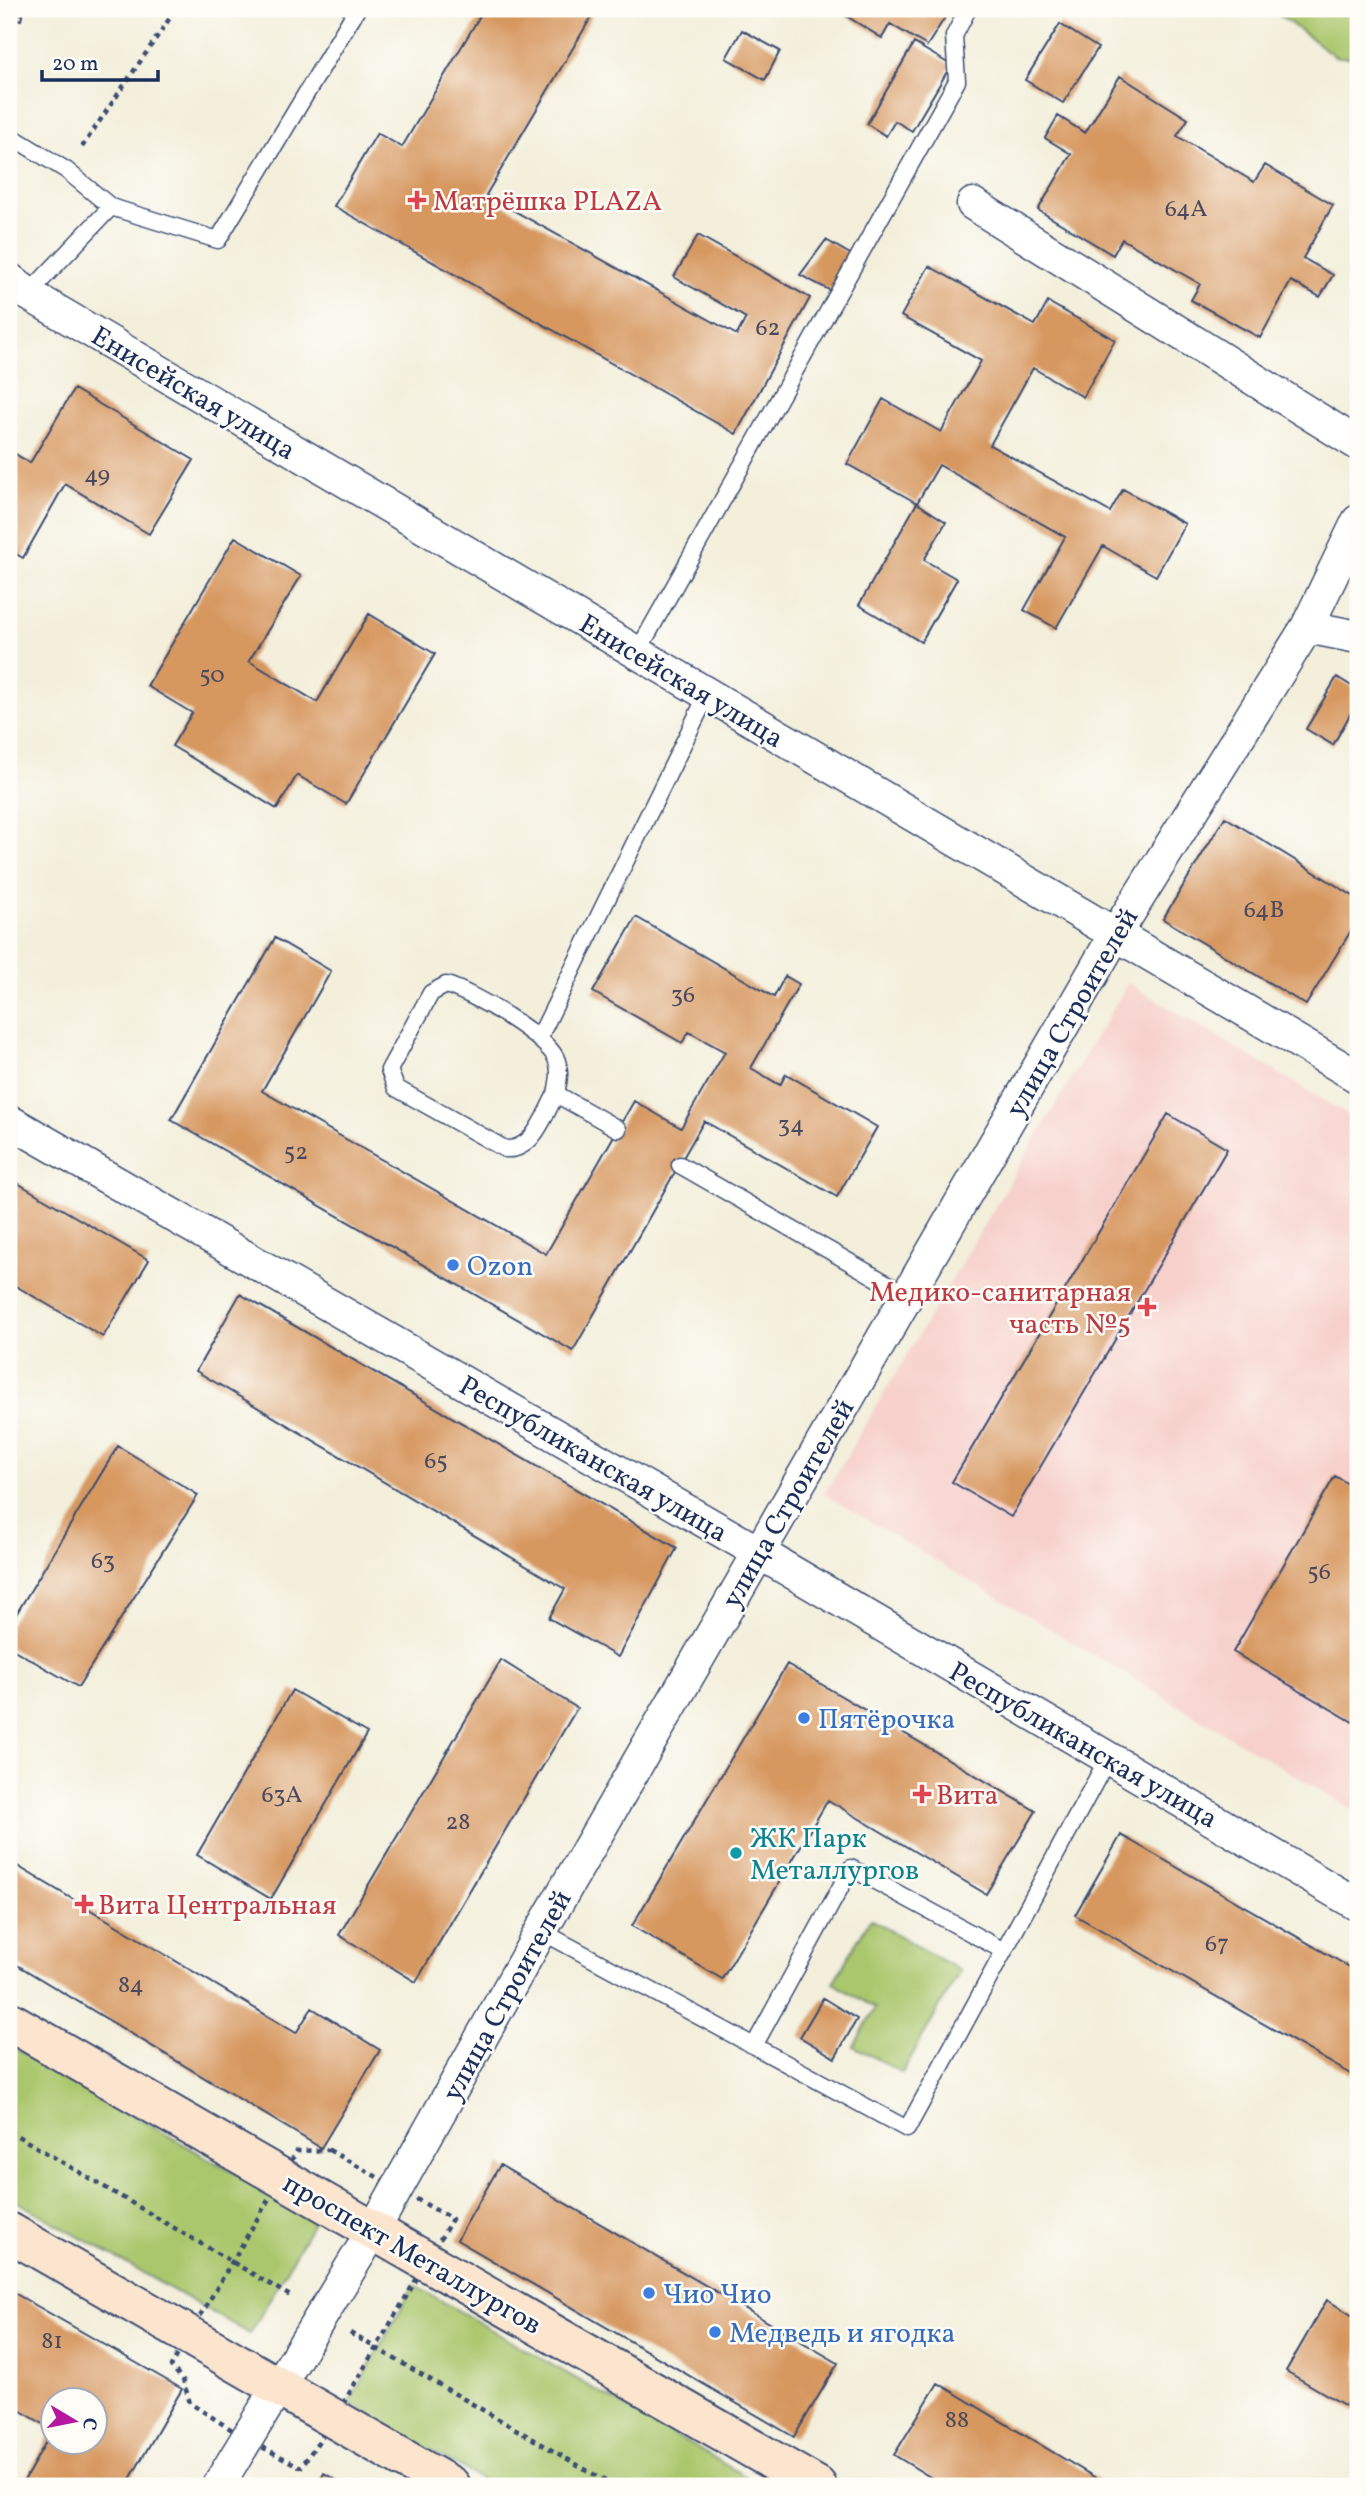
<svg xmlns="http://www.w3.org/2000/svg" width="1367" height="2495" viewBox="0 0 1367 2495" font-family="Vollkorn,serif">
	<rect width="100%" height="100%" fill="#fdfcf7"/>
	<filter id="ink" filterUnits="userSpaceOnUse"><feTurbulence type="fractalNoise" baseFrequency=".0143" numOctaves="2"/><feDisplacementMap in="SourceGraphic" scale="14" xChannelSelector="R" yChannelSelector="G"/><feConvolveMatrix kernelMatrix="1 2 1 2 8 2 1 2 1" color-interpolation-filters="sRGB"/></filter>
	<filter id="wash" filterUnits="userSpaceOnUse"><feTurbulence type="fractalNoise" baseFrequency=".00686" numOctaves="4" result="noise"/><feDisplacementMap in="SourceGraphic" scale="28" xChannelSelector="R" yChannelSelector="G"/><feGaussianBlur stdDeviation="1.57" result="paint"/><feColorMatrix in="noise" values="0 0 0 0 0 0 0 0 0 0 0 0 0 0 0 0 0 1.4 0 .05"/><feComposite in="paint" operator="in"/></filter>
	<g filter="url(#wash)">
		<rect width="100%" height="100%" fill="#f3efdb"/>
		<path fill="#f7d0cb" d="M1128 983 1358 1121V1813L824 1494Z"/>
		<path fill="#abc76d" stroke="#637b66" stroke-width="2" d="M1271 9H1358V57H1336Z
			M870 1919 960 1971 902 2073 854 2046 875 2008 833 1983Z
			M9 2045 315 2219 250 2334 9 2197Z
			M414 2285 762 2486H492L349 2403Z"/>
		<g id="blocks">
			<path fill="#d79861" d="M9 9H24L21 20 9 17Z
				M484 9H596L486 195 737 335 746 318 674 277 698 235 810 298 736 434 334 206 377 133 402 147Z
				M835 9H945L949 11 927 46 890 24 882 38Z
				M1060 24 1098 48 1063 103 1025 80Z
				M742 30 780 51 765 80 726 58Z
				M914 43 951 65 912 131 895 121 886 136 867 124Z
				M1120 76 1188 119 1177 136 1254 182 1265 165 1333 205 1303 258 1333 275 1320 297 1291 281 1260 338 1191 300 1200 284 1122 239 1113 255 1038 210 1071 154 1045 138 1058 116 1085 133Z
				M826 240 857 258 833 292 800 275Z
				M929 266 1035 325 1048 302 1115 340 1083 397 1033 368 990 445 1110 512 1123 489 1185 524 1156 576 1103 546 1056 628 1024 610 1065 537 939 465 917 503 847 464 883 399 941 432 981 361 901 316Z
				M74 389 194 460 149 534 65 484 23 558 9 550V450L30 463Z
				M917 503 946 522 924 560 957 579 921 642 859 605Z
				M235 537 301 576 249 661 317 702 369 614 435 654 346 804 297 775 277 809 172 746 192 713 147 686Z
				M1337 677 1358 690V700L1333 745 1306 729Z
				M1225 817 1358 899V919L1306 1005 1163 919Z
				M636 917 774 997 785 976 799 984 751 1068 780 1085 786 1074 877 1127 837 1197 704 1121 573 1351 171 1120 275 938 331 971 262 1091 546 1254 634 1101 681 1128 725 1052 689 1032 682 1043 593 992Z
				M1168 1114 1227 1149 1011 1517 952 1482Z
				M9 1178 149 1260 103 1337 9 1282Z
				M240 1294 677 1548 618 1657 549 1618 565 1589 196 1371Z
				M118 1446 198 1495 78 1687 9 1647V1626Z
				M1335 1476 1358 1490V1725L1233 1652Z
				M501 1660 577 1708 416 1982 339 1935Z
				M787 1664 1036 1811 986 1894 828 1800 722 1979 632 1926Z
				M292 1690 367 1733 271 1899 197 1855Z
				M1121 1835 1358 1972V2065L1352 2075 1075 1915Z
				M9 1861 296 2033 312 2008 380 2050 321 2148 9 1960Z
				M823 1998 857 2019 835 2058 800 2037Z
				M500 2165 838 2363 794 2437 457 2240Z
				M9 2290 182 2389 126 2486H21L52 2431V2442H94V2400H52V2429L9 2404Z
				M1327 2300 1358 2319V2413L1286 2371Z
				M938 2383 1109 2486H945L894 2455Z
				M324 2473 347 2486H317Z"/>
		</g>
	</g>
	<g filter="url(#ink)">
		<use href="#blocks" fill-opacity="0" stroke="#3b4c71" stroke-width="2"/>
		<g fill="none" stroke-linecap="round" stroke-linejoin="round">
			<g stroke="#3b4c71" stroke-width="19">
				<path id="lane" d="M9 135 66 170 111 207
					M28 294 111 207 218 240 357 9
					M637 653 957 81 954 36 968 9
					M540 1036 707 695
					M556 1094C558 1083 561 1072 557 1061 550 1037 471 992 446 985L431 993 389 1070 396 1088 505 1149C534 1151 544 1115 556 1094L618 1129
					M680 1165 907 1295
					M541 1931 754 2046 851 1868 1004 1951 1108 1758
					M754 2046 907 2129 1004 1951"/>
			</g>
			<g stroke="#3b4c71" stroke-width="35">
				<path id="street" d="M973 204 1358 444
					M9 279 28 294 1358 1077
					M1307 627 1358 637
					M9 1121 758 1552 1358 1905
					M218 2486 373 2231 541 1931 1115 935 1307 627 1358 521"/>
			</g>
			<g stroke="#3b4c71" stroke-width="42">
				<path id="secondary" d="M9 2021 817 2486
					M9 2232 451 2486"/>
			</g>
			<path stroke="#3b4c71" stroke-width="4.5" stroke-dasharray="5 5" stroke-linecap="butt" d="M82 147 176 9
				M9 2131 292 2297
				M329 2150 452 2219 334 2419 301 2467 246 2439 190 2403 183 2380 171 2366 297 2151Z
				M350 2333 614 2486"/>
			<use href="#lane" stroke="#fff" stroke-width="16"/>
			<use href="#street" stroke="#fff" stroke-width="32"/>
			<use href="#secondary" stroke="#fce5cf" stroke-width="38"/>
		</g>
	</g>
	<g fill="#e0444e" stroke="#fdfcf7" stroke-width="2.5">
		<path d="M413.5 189.5h7v7h7v7h-7v7h-7v-7h-7v-7h7z"/>
		<path d="M1143.5 1296.5h7v7h7v7h-7v7h-7v-7h-7v-7h7z"/>
		<path d="M918.5 1783.5h7v7h7v7h-7v7h-7v-7h-7v-7h7z"/>
		<path d="M80.5 1893.5h7v7h7v7h-7v7h-7v-7h-7v-7h7z"/>
	</g>
	<g fill="#3f7fe0" stroke="#fdfcf7" stroke-width="2.5">
		<circle cx="453" cy="1265" r="7"/>
		<circle cx="804" cy="1718" r="7"/>
		<circle cx="649" cy="2293" r="7"/>
		<circle cx="715" cy="2332" r="7"/>
	</g>
	<circle fill="#0f9aa8" stroke="#fdfcf7" stroke-width="2.5" cx="736" cy="1853" r="7"/>
	<g text-anchor="middle" stroke-width="5" stroke-linejoin="round" paint-order="stroke">
		<g font-size="24" fill="#4a495f">
			<text x="1186" y="216">64А</text>
			<text x="768" y="335">62</text>
			<text x="97" y="482">49</text>
			<text x="212" y="682">50</text>
			<text x="1264" y="917">64В</text>
			<text x="683" y="1002">36</text>
			<text x="791" y="1132">34</text>
			<text x="296" y="1159">52</text>
			<text x="436" y="1468">65</text>
			<text x="103" y="1568">63</text>
			<text x="1319" y="1579">56</text>
			<text x="282" y="1802">63А</text>
			<text x="458" y="1829">28</text>
			<text x="1217" y="1951">67</text>
			<text x="131" y="1992">84</text>
			<text x="52" y="2348">81</text>
			<text x="957" y="2427">88</text>
		</g>
		<g font-size="28" fill="#be3a42" stroke="#fdfcf7" text-anchor="start">
			<text x="433" y="210">Матрёшка PLAZA</text>
			<text x="1131" y="1301" text-anchor="end">Медико-санитарная<tspan x="1131" dy="32">часть №5</tspan></text>
			<text x="936" y="1804">Вита</text>
			<text x="98" y="1914">Вита Центральная</text>
		</g>
		<g font-size="28" fill="#1b2f5e" stroke="#fdfcf7">
			<text transform="translate(194 392) rotate(31)" y="10">Енисейская улица</text>
			<text transform="translate(682 680) rotate(31)" y="10">Енисейская улица</text>
			<text transform="translate(1071 1012) rotate(-60)" y="10">улица Строителей</text>
			<text transform="translate(594 1458) rotate(30)" y="10">Республиканская улица</text>
			<text transform="translate(787 1503) rotate(-60)" y="10">улица Строителей</text>
			<text transform="translate(1084 1744) rotate(30)" y="10">Республиканская улица</text>
			<text transform="translate(506 1995) rotate(-61)" y="10">улица Строителей</text>
			<text transform="translate(413 2253) rotate(30)" y="10">проспект Металлургов</text>
		</g>
		<g font-size="28" fill="#366cbe" stroke="#fdfcf7" text-anchor="start">
			<text x="467" y="1275">Ozon</text>
			<text x="818" y="1728">Пятёрочка</text>
			<text x="663" y="2303">Чио Чио</text>
			<text x="729" y="2342">Медведь и ягодка</text>
		</g>
		<g font-size="28" fill="#0d838f" stroke="#fdfcf7" text-anchor="start">
			<text x="750" y="1847">ЖК Парк<tspan x="750" dy="32">Металлургов</tspan></text>
		</g>
	</g>
	<rect width="1367" height="2495" fill="none" stroke="#fdfcf7" stroke-width="35"/>
	<g transform="translate(74 2421) rotate(100)"><circle r="33" fill="#fdfcf7" stroke="#a3aaba" stroke-width="2"/>
	<path d="M0-5L12 26L0 18L-12 26Z" fill="#b5179e"/>
	<text y="-10" font-size="19" font-weight="bold" text-anchor="middle" fill="#1b2f5e">С</text>
	</g>
	<path d="M42 70v10h116v-10" fill="none" stroke="#1b2f5e" stroke-width="3.5"/>
	<text x="52" y="70" font-size="21" fill="#1b2f5e" stroke="#fdfcf7" stroke-width="5" paint-order="stroke">20 m</text>
</svg>
